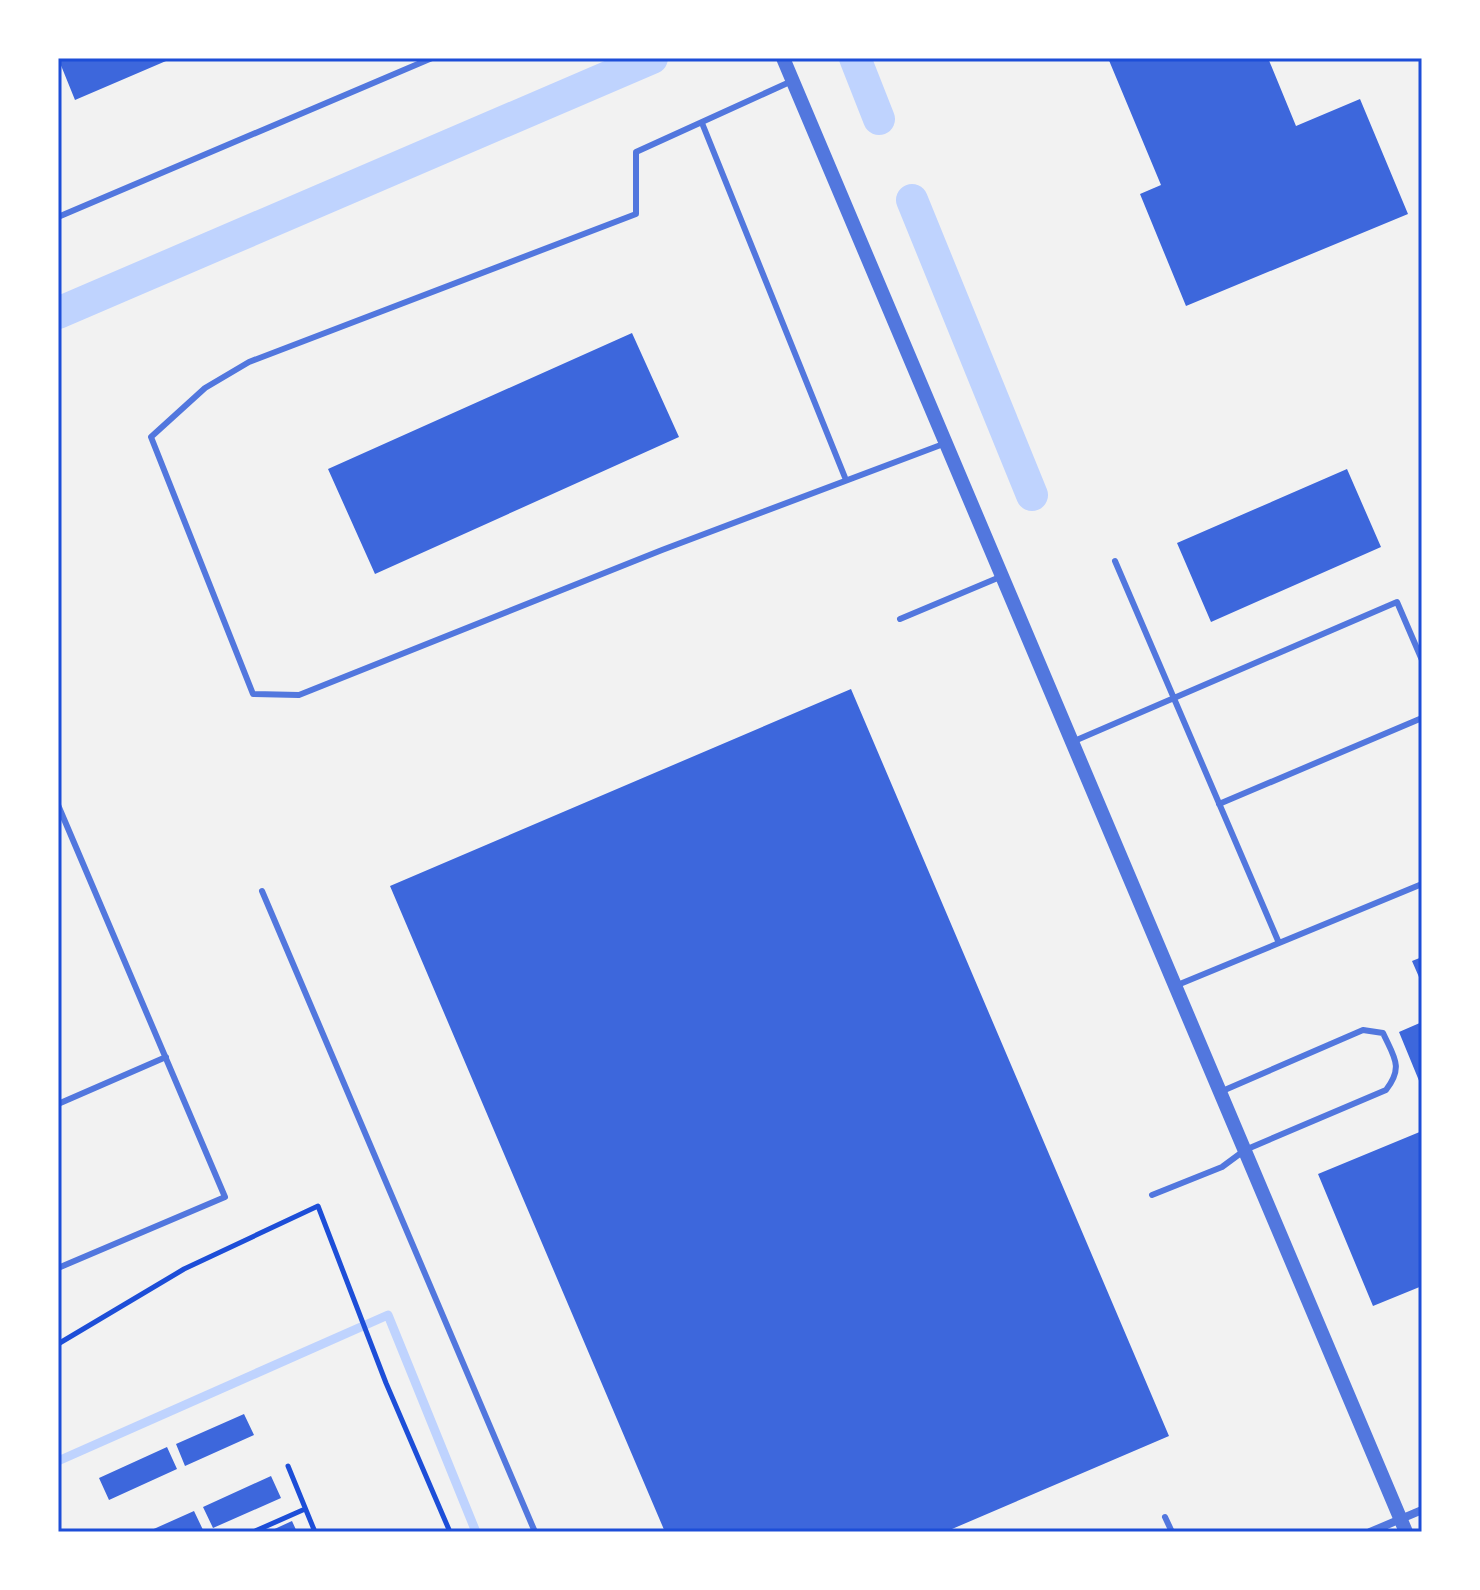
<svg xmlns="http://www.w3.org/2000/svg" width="1480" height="1590" viewBox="0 0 1480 1590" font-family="Montserrat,sans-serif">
	<rect width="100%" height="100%" fill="#f2f2f2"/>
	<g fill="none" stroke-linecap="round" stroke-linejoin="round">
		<path stroke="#bfd3fe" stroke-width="9" d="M58 1461 388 1315 476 1532"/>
		<path stroke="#bfd3fe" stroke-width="32" d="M855 58 879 119
			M912 200 1032 495
			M58 313 652 58"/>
	</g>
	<path fill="#3d67dc" d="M58 58H173L75 100Z
		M1108 58H1268L1296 126 1360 99 1408 214 1186 306 1140 194 1161 185Z
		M632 333 679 437 375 574 328 469Z
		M1347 469 1381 547 1211 622 1177 543Z
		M851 689 1169 1436 945 1532H665L390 886Z
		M1422 957V984L1412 961Z
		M1422 1022V1088L1399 1032Z
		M1422 1131V1286L1373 1306 1318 1174Z
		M244 1414 254 1435 185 1466 176 1444Z
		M167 1447 177 1469 109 1500 99 1478Z
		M271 1476 281 1498 213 1528 203 1507Z
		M194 1511 204 1532H147Z
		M292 1521 297 1532H268Z"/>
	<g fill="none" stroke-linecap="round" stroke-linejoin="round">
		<path stroke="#1d4ed8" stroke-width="5" d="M58 1344 184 1269 318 1206 386 1383 450 1532
			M288 1466 315 1532
			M253 1532 305 1509"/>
		<path stroke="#5277de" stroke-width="6" d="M792 81 636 152V214L249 362 205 388 151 437 253 694 299 695 662 550 946 443
			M702 123 846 480
			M58 217 432 58
			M1115 561 1279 943
			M900 619 1000 577
			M1072 742 1397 602 1422 660
			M1219 804 1422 718
			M58 805 225 1197 58 1268
			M262 891 535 1532
			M1175 986 1422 884
			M58 1104 166 1057
			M1152 1195 1222 1167 1245 1150 1386 1090C1404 1067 1394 1057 1383 1033L1363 1030 1220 1092
			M1165 1517 1172 1532"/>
		<path stroke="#5277de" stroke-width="8" d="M1370 1532 1422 1510"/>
		<path stroke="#5277de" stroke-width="14" d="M783 58 1406 1532"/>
	</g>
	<rect width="1480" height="1590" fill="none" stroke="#ffffff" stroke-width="120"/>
	<rect x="60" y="60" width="1360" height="1470" fill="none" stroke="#1d4ed8" stroke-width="3"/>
</svg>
